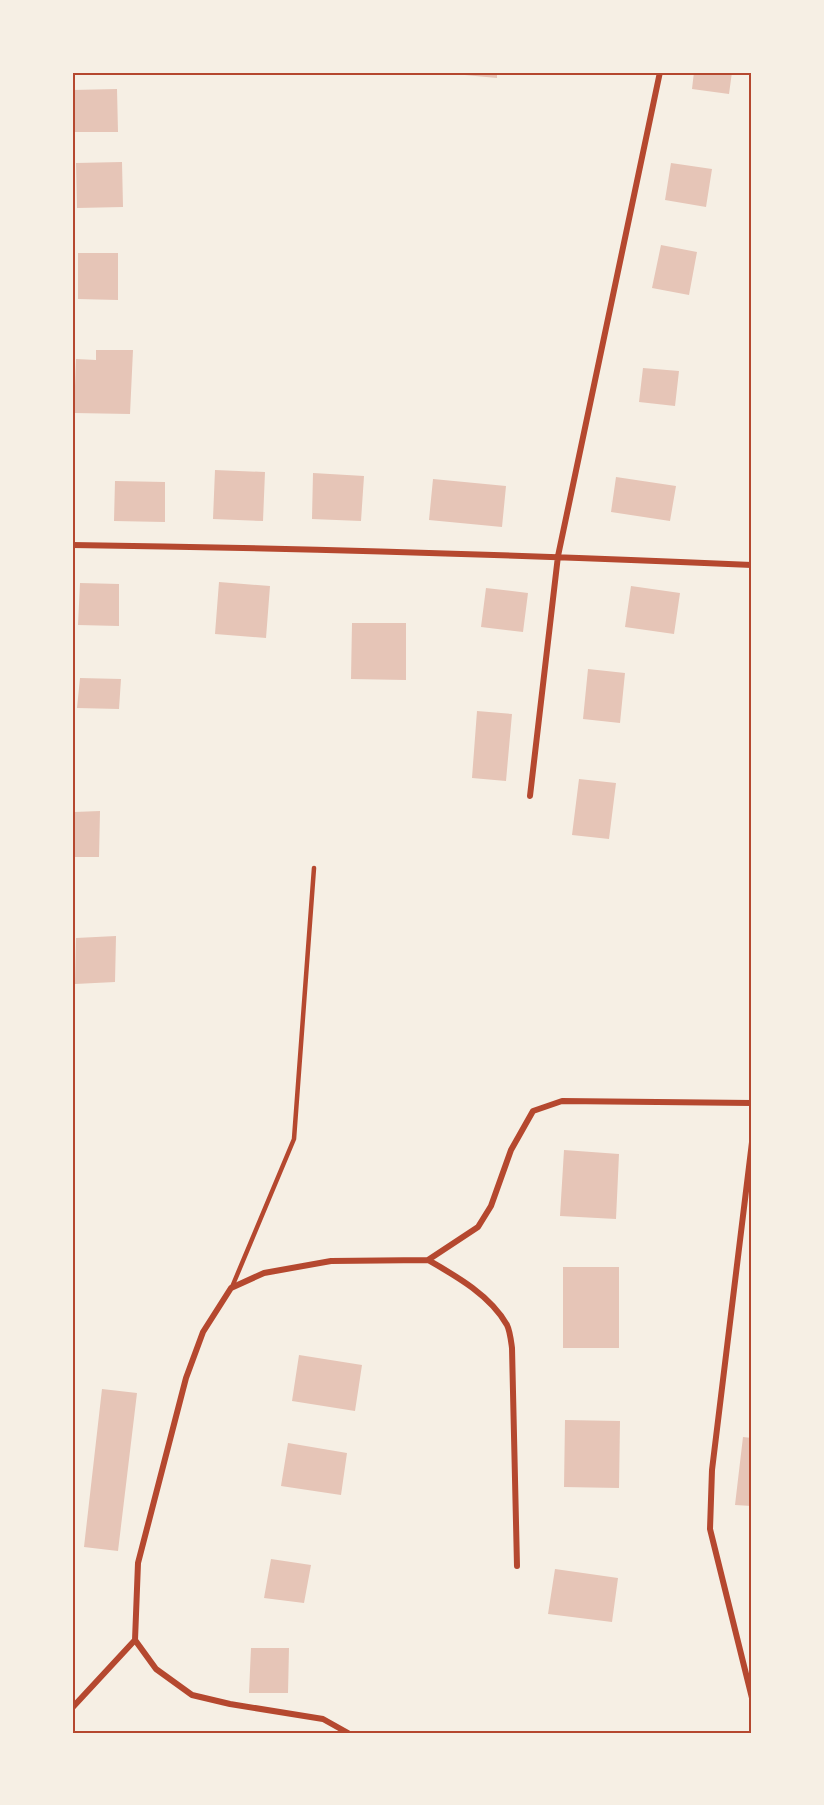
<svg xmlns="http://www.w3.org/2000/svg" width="824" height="1805" viewBox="0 0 824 1805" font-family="'PT Sans Narrow',sans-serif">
	<rect width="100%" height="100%" fill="#f6efe4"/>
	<path fill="#e6c5b7" d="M454 72H497V78L454 74Z
		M694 72H732L729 94 692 89Z
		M117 89 118 132H72V90Z
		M122 162 123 207 77 208 76 163Z
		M671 163 712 169 706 207 665 200Z
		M661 245 697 252 689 295 652 288Z
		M78 253H118V300L78 299Z
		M96 350H133L130 414 74 413 76 359 96 360Z
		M643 368 679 371 675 406 639 402Z
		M215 470 265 472 263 521 213 519Z
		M313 473 364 476 361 521 312 519Z
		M616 477 676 486 670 521 611 512Z
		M433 479 506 486 502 527 429 520Z
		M115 481 165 482V522L114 521Z
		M219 582 270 586 266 638 215 634Z
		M80 583 119 584V626L78 625Z
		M631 586 680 593 674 634 625 627Z
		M486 588 528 593 523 632 481 627Z
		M352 623H406V680L351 679Z
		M588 669 625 673 620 723 583 719Z
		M80 678 121 679 119 709 77 708Z
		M477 711 512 714 506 781 472 778Z
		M579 779 616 783 609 839 572 835Z
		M100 811 99 857H73L74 812Z
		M116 936 115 982 75 984 76 938Z
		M564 1150 619 1154 616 1219 560 1216Z
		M563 1267H619V1348H563Z
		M299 1355 362 1365 355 1411 292 1401Z
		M102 1389 137 1393 118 1551 84 1547Z
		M565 1420 620 1421 619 1488 564 1487Z
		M743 1437 752 1438V1506L735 1505Z
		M288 1443 347 1453 341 1495 281 1486Z
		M271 1559 311 1565 304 1603 264 1598Z
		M555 1569 618 1578 612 1622 548 1614Z
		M251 1648H289L288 1693H249Z"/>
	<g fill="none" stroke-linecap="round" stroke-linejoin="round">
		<path stroke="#b5482f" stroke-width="4.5" d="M232 1287 294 1139 314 868"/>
		<path stroke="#b5482f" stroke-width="6" d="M72 545C299 548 525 555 752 565
			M530 796 558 556 660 72
			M752 1142 712 1470 710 1529 752 1698
			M428 1260C456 1276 490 1295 507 1325 510 1331 511 1341 512 1348L517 1566
			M135 1640 138 1563 186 1378 203 1332 231 1288 264 1273 331 1261 428 1260 478 1227 491 1206 511 1150 533 1111 562 1101 752 1103
			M72 1708 135 1640 156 1669 192 1695 230 1704 323 1719 348 1733"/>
	</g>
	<rect width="824" height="1805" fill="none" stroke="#f6efe4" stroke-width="147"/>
	<rect x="74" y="74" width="676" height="1658" fill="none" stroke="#b5482f" stroke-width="2"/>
</svg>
